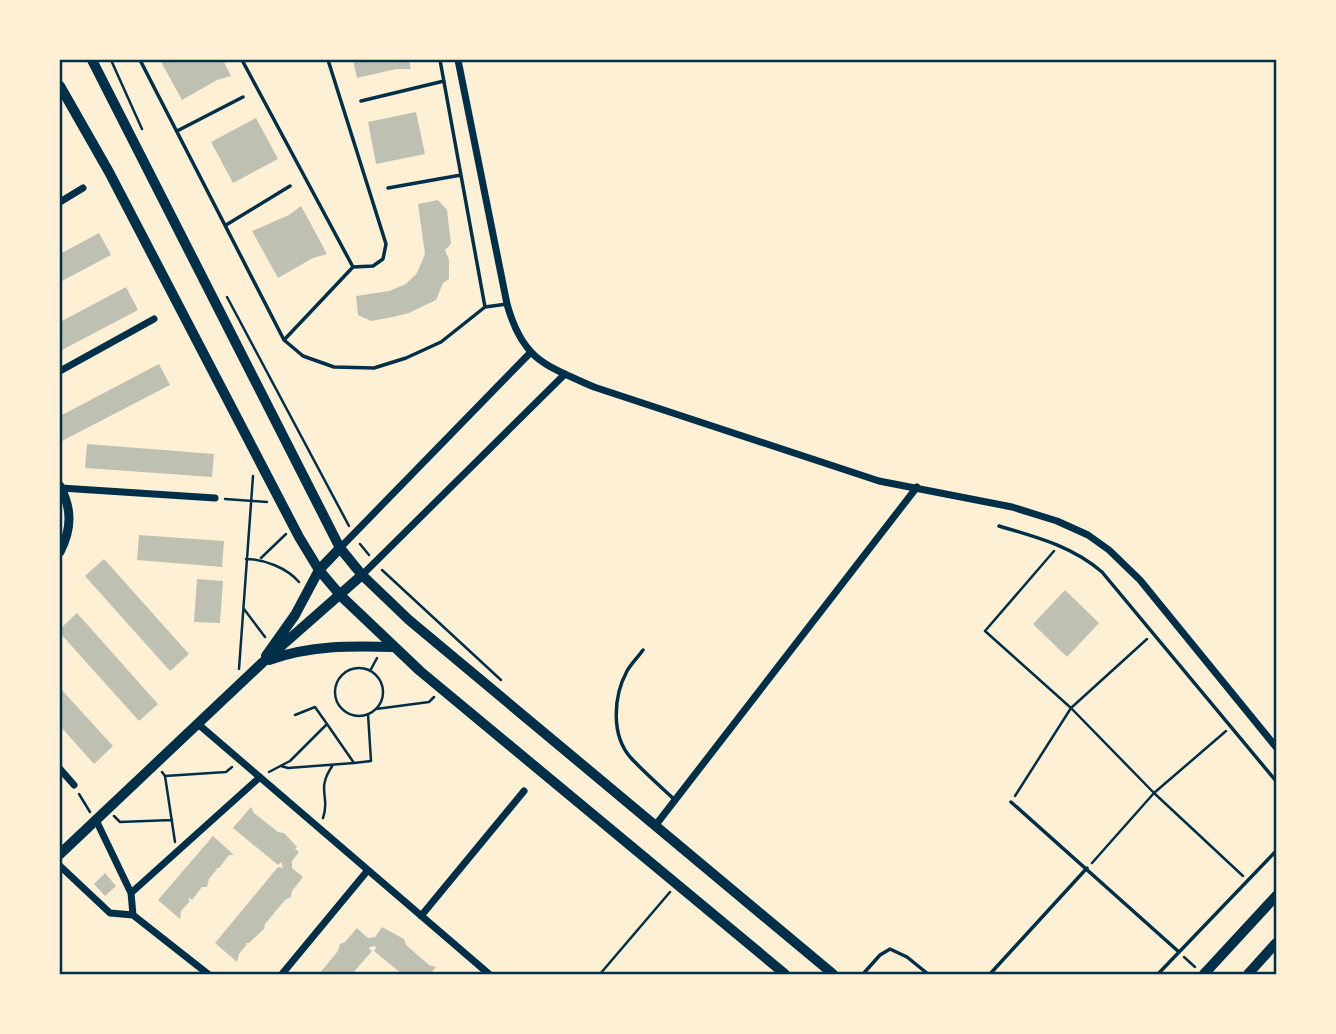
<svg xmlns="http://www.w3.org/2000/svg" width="1336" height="1034" viewBox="0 0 1336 1034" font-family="'DM Sans',sans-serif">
	<rect width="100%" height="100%" fill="#fdf0d5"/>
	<path fill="#bec0b2" d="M160 60H223L231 76 217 80 182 100Z
		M353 60H409L411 69H396L357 78Z
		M416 112 425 154 376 164 368 122Z
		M256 118 278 159 233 183 211 142Z
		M438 200 447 210 451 244 445 250 449 260V279L443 283 436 300 409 313 393 317 371 321 358 315 356 296 389 291 406 284 417 273 425 254 418 204Z
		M301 206 327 254 313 258 278 278 252 231 289 215Z
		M99 233 111 255 60 282V254Z
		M126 287 138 310 60 351V322Z
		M159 364 170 385 60 442V416Z
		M87 444 214 454 212 477 85 468Z
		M139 535 224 541 222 567 137 560Z
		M104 559 189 654 170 671 85 576Z
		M197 579 223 581 220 623 194 622Z
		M1065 590 1099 623 1067 657 1033 624Z
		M77 613 158 704 139 721 60 633V629Z
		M60 688 113 746 94 764 60 726Z
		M251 807 254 813 278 832 284 833 297 847 295 849 299 852 292 861V868L303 877 292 891 291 897 285 900 265 924 264 929 249 943H245L247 944 239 954 237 962 215 943 278 867 283 868 281 862 278 865 233 828Z
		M213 836 234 855H229L219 868H215L217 869 209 879 207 887H202L192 900 190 898 188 900 190 901 181 911 180 919 158 900Z
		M105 873 116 886 105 896 94 884Z
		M382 927 404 939 406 945 429 965 436 967 430 974H402L374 951 376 948 375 946 370 947 369 949 372 951 352 974H319L338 951 340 944 345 942 357 928 368 938 375 937Z"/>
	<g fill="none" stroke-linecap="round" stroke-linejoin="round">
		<path stroke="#003049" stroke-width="2.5" d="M111 60 142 129
			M227 297 349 526
			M225 499 267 502
			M360 544 369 555
			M1054 551 985 631 1071 708 1154 793 1243 876
			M261 558 286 534
			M246 559C264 559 287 568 299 582
			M382 570 501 680
			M244 609 265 637
			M335 692a24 24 0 1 1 48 0a24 24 0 1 1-48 0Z
			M239 669 253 476
			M370 671 377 658
			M376 709 429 702 434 697
			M295 715 315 707 327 724
			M281 766 288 768 354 763
			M162 772 165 776 226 772 232 767
			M269 772 290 761 327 724 354 763 371 761 368 714
			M165 776 175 842
			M79 794 90 812
			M1015 796 1071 708 1147 639
			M114 816 120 822 172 820
			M323 818C331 797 315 790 333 765
			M1092 863 1154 793 1226 731
			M1184 957 1195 967
			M600 974 670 892"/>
		<path stroke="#003049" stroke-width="3.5" d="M140 60 284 340 303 356 334 367 374 368 406 358 441 342 485 307 507 304
			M242 60 353 267 284 340
			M328 60 386 244 383 259 373 266 353 267
			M440 60 485 307
			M361 101 444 81
			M177 131 243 97
			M388 188 461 175
			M226 225 290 186
			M999 526C1036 537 1072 546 1102 572L1276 781
			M643 650C638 657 631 664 627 671 613 697 611 736 631 758 645 773 660 786 675 800
			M1011 802 1179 952
			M863 974 880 955 890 949 907 957 928 974
			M990 974 1087 868
			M1158 974 1276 851"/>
		<path stroke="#003049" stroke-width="7" d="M458 60 507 304C522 359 544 365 594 387L879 481 1012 507 1057 521 1088 535 1109 550 1140 580 1276 747
			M60 202 83 188
			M60 371 154 319
			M61 488 215 498
			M340 548 530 353
			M362 575 565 374
			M198 724 489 974
			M60 769 74 785
			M655 826 917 487
			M60 866 110 913 133 915 131 893 96 820
			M131 893 260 777
			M133 915 208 974
			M421 916 524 791
			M282 974 368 870"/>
		<path stroke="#003049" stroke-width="9" d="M60 486C72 509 72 528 60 552"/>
		<path stroke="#003049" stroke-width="10" d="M266 656 295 615 319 570 340 548
			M269 660C311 645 350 646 394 647
			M60 854 262 663 362 575
			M1204 974 1276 896
			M1248 974 1276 943"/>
		<path stroke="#003049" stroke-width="10" d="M92 60 340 548 362 575 409 620 833 974
			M60 86 109 172 299 537 319 570 341 596 420 671 785 974"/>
	</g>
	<rect width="1336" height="1034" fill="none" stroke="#fdf0d5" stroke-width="122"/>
	<rect x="61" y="61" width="1214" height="912" fill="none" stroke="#003049" stroke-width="2.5"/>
</svg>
